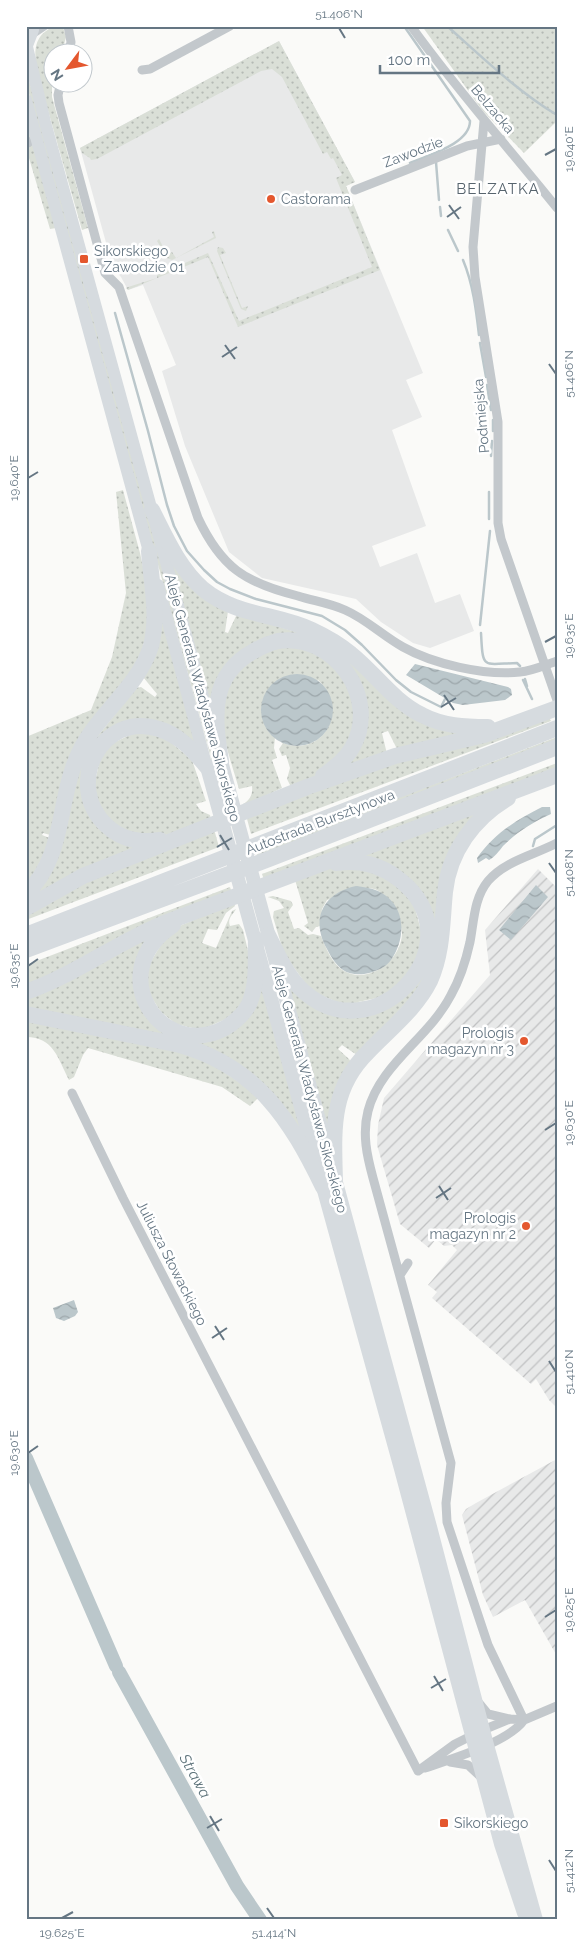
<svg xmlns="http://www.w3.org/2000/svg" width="583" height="1946" viewBox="0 0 583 1946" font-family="Raleway,sans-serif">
	<defs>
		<pattern id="industrial-furrows" width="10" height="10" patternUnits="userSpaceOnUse" patternTransform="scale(1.25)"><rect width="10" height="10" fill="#e8e9e9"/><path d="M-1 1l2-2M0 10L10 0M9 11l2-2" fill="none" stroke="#c0c1c2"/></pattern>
		<pattern id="grass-dots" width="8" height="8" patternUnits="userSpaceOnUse" patternTransform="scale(1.25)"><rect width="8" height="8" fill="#dadfd7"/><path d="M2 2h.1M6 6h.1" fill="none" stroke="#b4b9b4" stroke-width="1.8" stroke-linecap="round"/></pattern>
		<pattern id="water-waves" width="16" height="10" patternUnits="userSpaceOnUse" patternTransform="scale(1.25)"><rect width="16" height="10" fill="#bbc7cb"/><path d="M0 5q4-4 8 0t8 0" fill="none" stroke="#9ca6aa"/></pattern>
	</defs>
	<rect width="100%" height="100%" fill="#fafaf8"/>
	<path fill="#e8e9e9" d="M279 41 355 182 346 186 423 373 406 380 422 417 392 430 426 526 372 546 380 567 417 553 435 603 460 594 474 631 430 648 413 643 381 622 356 599 262 578 229 552 185 446 162 371 176 365 143 285 128 290 121 277 113 268 80 148Z"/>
	<path fill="url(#industrial-furrows)" d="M538 869 557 888V1408L549 1400 536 1379 531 1384 432 1298 437 1292 428 1285 457 1250 452 1245 444 1246 436 1239 429 1248 400 1224 377 1145 378 1125 384 1098 490 975 485 930Z
		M557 1459V1656L525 1600 493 1617 483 1595 462 1515 466 1509 476 1503Z"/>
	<path fill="url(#grass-dots)" d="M55 26 63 27 66 37 62 52H52V97L88 228 82 230 37 72C34 51 33 35 55 26Z
		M422 26H557V121L524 153 482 110Z
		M279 41 355 182 346 186 380 270 238 327 208 257 128 290 126 288 128 287 157 278V275L208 253 239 321 372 267 336 178 342 175 333 158 331 159 327 152 323 154 282 77 272 69 261 71 97 159 91 160 90 158 82 153 80 148Z
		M26 69 226 801 223 802 26 83Z
		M26 120 56 228 50 229 26 148V145L30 142 26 135Z
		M214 231 216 238 172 260 167 258 157 241 159 239 167 255 172 252 176 258 214 237 212 232Z
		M218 247 223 248 226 253 220 255 242 308 248 306 246 311 241 309 217 251Z
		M123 490 140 553 148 589 149 627 136 669 97 721 54 836 43 833 42 835 52 839 26 888V737L91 710 112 657 126 593 116 492Z
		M167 548 228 611 225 632 228 633 237 614 326 641 391 698 476 731 397 749 388 731 382 733 387 754 341 771 366 730 326 647 247 648 212 712Z
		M160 609 198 750 181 733 108 732 85 806C99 834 109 834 136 848L26 902 89 747 136 688 141 687 155 697 157 694 143 677Z
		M283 646 310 649 343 674 356 713 348 745 314 777 291 787 287 779 290 768 286 755 282 756 279 749 283 743C323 758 350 710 318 680L269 732 275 737 274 748 277 758 272 760 282 788 243 806V804C250 800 253 794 252 786L239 789C226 744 205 697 248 662 257 654 272 651 283 646Z
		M549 717 551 721 251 834 246 815 358 774Z
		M136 732 162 735 192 760 206 801 196 804 201 811 210 815 211 819 163 836 138 837 105 818 93 789 101 756 113 743Z
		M557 737V742L257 857 256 852Z
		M557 763V770L264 880 262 874Z
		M489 804 467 827 424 984 357 1055 342 1045 338 1049 349 1059 352 1064 327 1131 286 977 320 1008 405 995 428 912 360 857Z
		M214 829 219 847 26 920V913L63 892Z
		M336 866 384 874 413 901 422 934 414 969 386 996 344 1005 311 991 284 954 273 917 274 911 284 908 279 901 268 897 273 896 291 901 293 905 288 912 294 929 299 928 308 935 313 934 321 936C326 948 332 964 344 971 369 985 401 960 402 934 403 926 394 914 391 906 387 897 379 888 368 888 357 889 339 897 327 900L322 909 320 926 316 927 312 932 304 926 308 923 295 880Z
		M230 887 232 893 26 987V965Z
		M234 903 235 906 226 913 217 930 208 929 202 943 216 948 232 911 236 909C233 915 227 918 230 926L239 924 243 930 250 959 249 988 235 1015 201 1030 176 1024 161 1012 150 995 145 971 170 930Z
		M147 936 148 1015 217 1037 259 976 305 1141 240 1068 26 1011V995Z
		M26 1020 160 1046 206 1060 260 1096 250 1106 222 1087 88 1048 83 1055 74 1077 69 1080C58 1059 54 1037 26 1037Z"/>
	<path fill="url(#water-waves)" d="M415 664 508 687 511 689 512 695 505 700 463 705 453 703 406 675Z
		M261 710a36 36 0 1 1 72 0a36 36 0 1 1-72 0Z
		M542 807H550L551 814C533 822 517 832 503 846 499 851 495 857 489 860L486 858 478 863 477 858C494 834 516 820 542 807Z
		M536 885 548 897 511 940 499 930Z
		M356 886C363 887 371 888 378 891 406 904 407 937 391 960 386 967 377 971 369 973 361 975 350 975 343 970 336 965 331 957 327 949 310 919 323 893 356 886Z
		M74 1300 78 1312 75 1316 64 1321 56 1318 53 1308Z"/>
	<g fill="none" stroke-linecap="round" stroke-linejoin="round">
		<path stroke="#bbc7cb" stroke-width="2.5" d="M404 26 470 121C470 144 428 155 410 163
			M447 26C482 57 517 91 557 115
			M436 162 439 200
			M440 207 441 216
			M448 230 458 251
			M463 260C473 284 476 309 479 335
			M115 313 148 431 167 505 174 526 187 551 204 570 217 582 230 589 256 599 322 616 345 630 362 645 396 680 411 692 441 707 445 699
			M480 343 486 377
			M487 385 491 410
			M493 420V431
			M491 456 492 441
			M489 519V492
			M480 625 490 531
			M481 633C483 670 482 664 517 663L520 666
			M525 679 527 686
			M523 680 532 699
			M533 846 535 839 557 825"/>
		<path stroke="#bbc7cb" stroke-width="14" d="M26 1458 116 1666
			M119 1672 237 1886 260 1920"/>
		<path stroke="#c3c8cc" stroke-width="9" d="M68 26 71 42 69 52
			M411 26C456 89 508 147 557 208
			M32 34 44 26
			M142 70 150 69 230 26
			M61 82 58 95 59 103 105 273 119 287 198 518C221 567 245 583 298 596 314 601 329 603 345 610 366 619 383 636 403 647 433 664 485 676 520 672 533 671 545 665 557 661
			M484 121 473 247 475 277 498 422V523L501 539 557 700
			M26 140 28 143
			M355 190 467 146 501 139
			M72 1093 123 1198 418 1771
			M400 1275 408 1263
			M479 1703 488 1714 510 1719
			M524 1720 488 1645 447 1522 446 1503 451 1463 373 1178C367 1156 362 1134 368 1111 380 1064 429 1038 451 995 460 979 466 960 470 942 474 921 474 898 488 881 505 861 534 855 557 843
			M450 1762 468 1765 481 1777
			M425 1768C451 1759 509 1742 524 1720
			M418 1771 455 1744 483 1730 510 1719 524 1720 557 1706"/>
		<path stroke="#d6dbdf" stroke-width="12" d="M27 47 45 122 213 733
			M26 48 33 30 32 26
			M26 100 151 559
			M158 585 206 764"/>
		<path stroke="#d6dbdf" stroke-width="14" d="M221 761 429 1523 487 1745 536 1920
			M207 767 401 1469 501 1844 524 1913"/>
		<path stroke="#d6dbdf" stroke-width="16" d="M152 510C166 538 179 568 203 589 236 616 275 613 312 630 325 636 339 644 351 654 375 673 393 701 422 715 443 726 465 727 488 727
			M221 761C214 718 209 675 254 651 261 647 270 643 278 641 334 632 381 699 352 748 345 760 334 768 323 776
			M160 840C141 843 122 840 107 826 63 786 101 710 159 729 179 735 194 751 207 767
			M26 894C66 856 57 799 79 753 97 714 138 688 151 646 159 615 151 582 149 551
			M26 908 83 876 307 787 395 756 484 735 557 708
			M173 925C101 973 162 1062 225 1028 235 1022 244 1014 249 1004 258 984 255 961 256 940
			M26 935 557 728
			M268 935C277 953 285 972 299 987 372 1061 480 943 400 880 380 864 360 860 336 863
			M26 950 269 859 557 747
			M26 992C74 975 115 944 162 924L557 775
			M26 1014 180 1045C257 1067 290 1119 323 1187
			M335 1183C334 1133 329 1090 368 1052 390 1029 416 1009 430 981 443 952 442 922 445 892 449 852 474 818 508 798"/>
	</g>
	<path fill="none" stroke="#657683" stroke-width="2" d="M339 28 345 38M545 155 556 149M449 205 459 219M447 217 461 207M225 345 235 359M222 357 237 347M549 364 556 374M28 478 38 472M545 642 556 636M444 695 454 710M441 707 456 698M220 835 229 850M217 847 232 838M549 863 556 873M28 966 38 959M545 1130 556 1123M439 1186 448 1200M436 1198 451 1188M215 1326 224 1340M212 1338 227 1328M549 1361 556 1372M28 1453 38 1446M545 1617 556 1610M434 1676 443 1691M431 1688 446 1679M210 1816 219 1831M207 1828 222 1819M549 1860 556 1871M267 1908 274 1918M62 1918 73 1912"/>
	<g fill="#e4572e" stroke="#fff" stroke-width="2">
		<circle cx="271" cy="199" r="5"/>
		<rect x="79" y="254" width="10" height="10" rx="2.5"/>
		<circle cx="524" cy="1041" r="5"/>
		<circle cx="526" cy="1226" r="5"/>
		<rect x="439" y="1818" width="10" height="10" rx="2.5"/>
	</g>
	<g text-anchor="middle" stroke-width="5" stroke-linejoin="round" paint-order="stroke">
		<g font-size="14" fill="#657683" stroke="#fff">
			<text transform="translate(493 109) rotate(50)" y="5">Belzacka</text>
			<text transform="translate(413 152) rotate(-21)" y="5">Zawodzie</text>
			<text transform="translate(481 416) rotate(-95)" y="5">Podmiejska</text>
			<text transform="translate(203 698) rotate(75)" y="5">Aleje Generała Władysława Sikorskiego</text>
			<text transform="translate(320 822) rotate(-21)" y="5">Autostrada Bursztynowa</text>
			<text transform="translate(310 1089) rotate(75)" y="5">Aleje Generała Władysława Sikorskiego</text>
			<text transform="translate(172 1263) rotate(63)" y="5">Juliusza Słowackiego</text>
		</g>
		<g font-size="14" fill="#657683" stroke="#fff" text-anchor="start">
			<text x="281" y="204">Castorama</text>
			<text x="94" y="256">Sikorskiego<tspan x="94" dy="16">- Zawodzie 01</tspan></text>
			<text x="514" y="1038" text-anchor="end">Prologis<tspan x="514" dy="16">magazyn nr 3</tspan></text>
			<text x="516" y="1223" text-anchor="end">Prologis<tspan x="516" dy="16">magazyn nr 2</tspan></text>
			<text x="454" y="1828">Sikorskiego</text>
		</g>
		<g font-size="15" letter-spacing="1" fill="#57646e" stroke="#fff">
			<text x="498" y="194">BELZATKA</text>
		</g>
		<g font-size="15" font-style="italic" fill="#60757c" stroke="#fff">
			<text transform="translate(195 1776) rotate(61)" y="5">Strawa</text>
		</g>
	</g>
	<rect width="583" height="1946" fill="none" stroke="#ffffff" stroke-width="55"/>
	<g transform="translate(68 68) rotate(238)"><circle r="24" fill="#ffffff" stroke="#c1c8cd"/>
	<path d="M0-4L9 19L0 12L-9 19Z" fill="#e4572e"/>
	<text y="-8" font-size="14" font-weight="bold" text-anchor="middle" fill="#657683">N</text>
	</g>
	<path d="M380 65v8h119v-8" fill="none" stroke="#657683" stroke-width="2.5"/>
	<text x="388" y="65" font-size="15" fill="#657683" stroke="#ffffff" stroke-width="4" paint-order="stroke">100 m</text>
	<rect x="28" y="28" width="528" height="1890" fill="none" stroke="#657683" stroke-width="2"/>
	<g font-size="12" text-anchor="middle" fill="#657683">
		<text x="339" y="18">51.406°N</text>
		<text transform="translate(569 149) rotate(-90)" y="4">19.640°E</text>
		<text transform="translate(569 374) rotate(-90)" y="4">51.406°N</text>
		<text transform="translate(14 478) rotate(-90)" y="4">19.640°E</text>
		<text transform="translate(569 636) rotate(-90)" y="4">19.635°E</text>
		<text transform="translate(569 873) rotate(-90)" y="4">51.408°N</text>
		<text transform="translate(14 966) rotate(-90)" y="4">19.635°E</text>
		<text transform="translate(569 1123) rotate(-90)" y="4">19.630°E</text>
		<text transform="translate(569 1372) rotate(-90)" y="4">51.410°N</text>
		<text transform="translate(14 1453) rotate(-90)" y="4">19.630°E</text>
		<text transform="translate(569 1610) rotate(-90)" y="4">19.625°E</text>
		<text transform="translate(569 1871) rotate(-90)" y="4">51.412°N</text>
		<text x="62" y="1937">19.625°E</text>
		<text x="274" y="1937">51.414°N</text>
	</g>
</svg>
